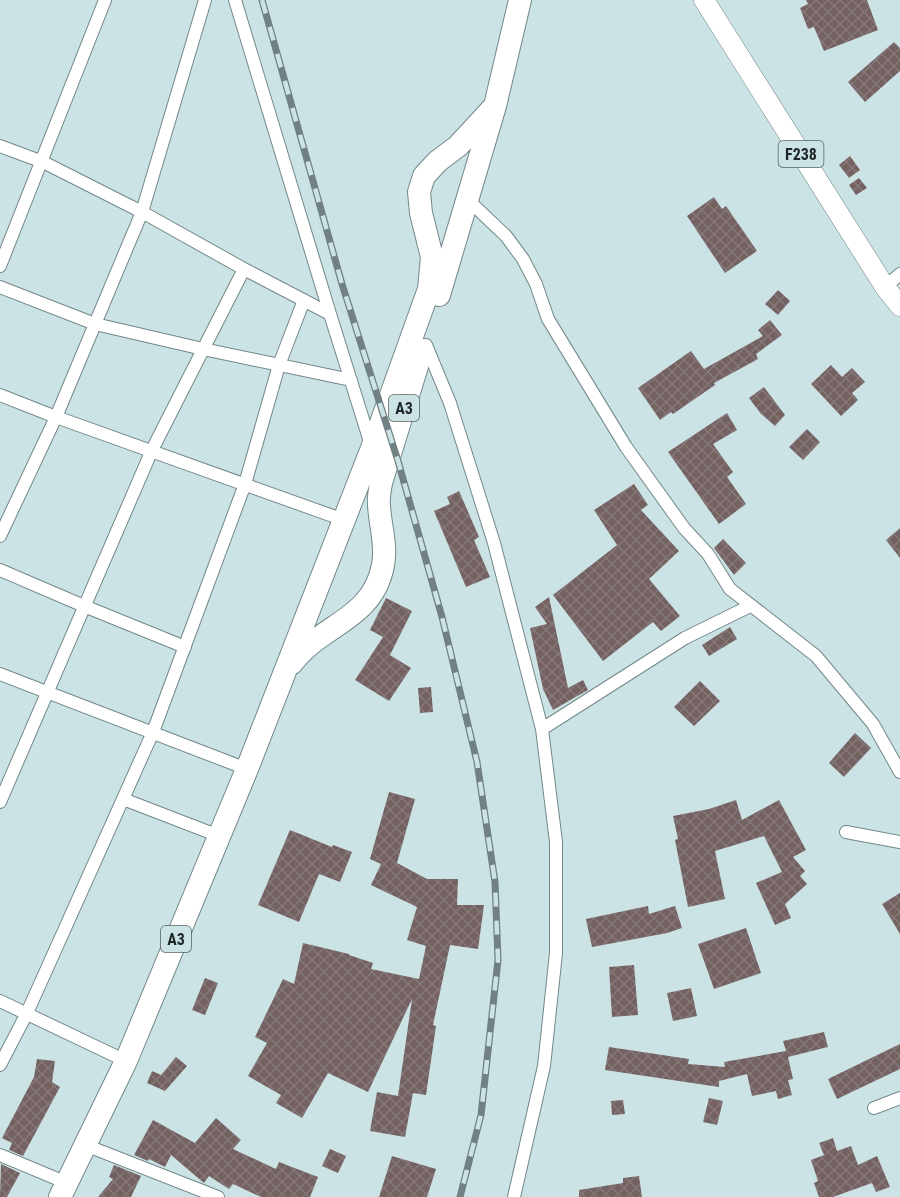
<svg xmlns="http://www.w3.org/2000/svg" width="900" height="1197" viewBox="0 0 900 1197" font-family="'Roboto Condensed',sans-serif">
	<defs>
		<pattern id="building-cross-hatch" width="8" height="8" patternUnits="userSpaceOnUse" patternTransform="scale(1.5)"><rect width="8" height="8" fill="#746161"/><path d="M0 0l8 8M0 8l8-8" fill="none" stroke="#867878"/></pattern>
	</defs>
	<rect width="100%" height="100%" fill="#cce3e6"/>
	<path fill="url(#building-cross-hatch)" d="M806 0H867L878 30 824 51 814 27 808 29 800 8 808 4Z
		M894 42 900 48V71L865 102 848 82Z
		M850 156 860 170 849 178 839 165Z
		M859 178 867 188 856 195 849 185Z
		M714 197 722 209 726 206 757 251 725 273 687 216Z
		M778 290 790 301 778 315 765 304Z
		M770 320 782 335 756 354 758 359 714 383 715 385 673 414 671 412 660 420 638 388 691 351 704 369 763 336 758 330Z
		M831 365 842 377 852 368 865 382 852 393 858 400 841 416 811 384Z
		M764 387 785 415 775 426 761 414 749 398Z
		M727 413 737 430 713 444 733 472 727 477 746 504 719 524 668 452Z
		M807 429 820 442 803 460 789 447Z
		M634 484 648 505 641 510 679 551 649 579 680 616 661 631 653 622 603 661 553 595 617 545 594 510Z
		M459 491 479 537 474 540 490 577 466 587 434 511 450 504 447 497Z
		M900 528V558L886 540Z
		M723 539 746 563 734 575 714 548Z
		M549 597 568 688 583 680 588 690 553 710 543 689 530 628 547 624 535 607Z
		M386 598 412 611 390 655 411 668 389 701 355 680 383 637 370 630Z
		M730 627 737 639 709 656 702 645Z
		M700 681 720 701 694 726 674 707Z
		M431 687 433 712 420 713 418 688Z
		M855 733 871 748 844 777 829 763Z
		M389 792 415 799 397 863 427 879H458L457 905H484L478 949 450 945 433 1025 436 1026 426 1095 413 1093 405 1137 370 1131 377 1092 398 1096 412 999 368 1092 328 1073 302 1118 276 1103 281 1095 248 1076 267 1043 255 1037 283 979 294 984 303 943 349 954V955L373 963 371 969 419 979 426 946 407 940 417 907 371 885 381 864 370 859Z
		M736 800 742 820 779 800 806 850 793 857 805 871 800 876 807 884 785 904 791 918 775 925 756 883 782 872 764 836 715 851 725 899 688 907 675 840 678 839 673 816 709 809Z
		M290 830 332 847 333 845 352 852 340 882 319 874 299 922 258 905Z
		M900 893V934L882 904Z
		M648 906 649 914 675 906 682 928 667 933 592 947 586 919Z
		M746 928 761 973 714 989 698 944Z
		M634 965 638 1015 612 1017 609 967Z
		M205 978 218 983 205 1015 192 1010Z
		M691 988 697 1016 673 1021 667 993Z
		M824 1032 828 1047 788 1057 793 1079 788 1080 792 1095 778 1099 776 1091 752 1096 747 1074 719 1081V1087L605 1070 609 1047 689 1059 688 1064 725 1067 724 1062 786 1051 783 1041Z
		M900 1044V1069L837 1099 828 1079Z
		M176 1057 187 1066 165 1091 147 1083 152 1071 161 1075Z
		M37 1059 55 1061 52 1082 60 1087 23 1156 9 1150 12 1143 2 1138 34 1077Z
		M709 1098 723 1101 717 1125 703 1122Z
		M623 1100 625 1114 612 1115 611 1101Z
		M216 1118 241 1140 233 1149 276 1169 279 1162 318 1177 310 1197H261L233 1184 229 1189 209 1176 204 1183 171 1155 165 1167 149 1159 148 1161 134 1155 153 1120 195 1143Z
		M833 1138 837 1151 851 1146 858 1165 877 1156 890 1187 876 1192 872 1183 833 1197H819L814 1183 818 1181 811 1160 824 1155 819 1143Z
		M330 1149 346 1156 338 1173 322 1166Z
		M392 1156 436 1169 427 1197H379Z
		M1 1164 20 1173 7 1197H0Z
		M114 1165 141 1176 131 1197H98L113 1179 109 1177Z
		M639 1176 642 1197H579V1190L623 1183V1178Z"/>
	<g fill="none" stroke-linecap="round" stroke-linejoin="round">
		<g stroke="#728789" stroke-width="14">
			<path id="street" d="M235 0 330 314
				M0 146 43 162 142 212 244 269 330 314 371 445
				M467 199 506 236 523 259 536 284 548 319 626 447 684 528 708 554 730 589 816 656 873 724 900 772
				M0 266 105 0
				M0 287 95 324 203 349 351 380
				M885 287 900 274
				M426 345 450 403 494 543 542 729 556 842V953L544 1066 514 1197
				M0 395 56 417 344 520
				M0 536 56 417 142 212 205 0
				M0 570 84 606 185 647
				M0 674 247 769
				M542 729 685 638 750 606
				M123 799 219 836
				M0 802 152 450 244 269
				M846 832 900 842
				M0 1001 126 1061
				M0 1065 27 1013 153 732 245 484 279 365 304 300
				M874 1108 900 1098
				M85 1145 218 1197
				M0 1155 67 1183"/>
		</g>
		<g stroke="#728789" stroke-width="21">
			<path id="primary" d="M704 0 885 287 900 306"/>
		</g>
		<g stroke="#728789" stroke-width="24">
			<path id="highway" d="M439 295 495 106 520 0
				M292 663C321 624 373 620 383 565 387 545 380 526 379 505 378 498 380 490 381 483L422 350
				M60 1197 126 1061 247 769 372 448 429 289 432 257 421 213 419 192 424 176 438 161 458 146 495 106"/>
		</g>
		<use href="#street" stroke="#fff" stroke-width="12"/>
		<use href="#primary" stroke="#fff" stroke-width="20"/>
		<use href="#highway" stroke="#fff" stroke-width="22"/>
		<g stroke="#718082" stroke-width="7">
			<path id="rail" d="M262 0 342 284 398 461 442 617 477 762 495 882 498 960 481 1115 460 1197"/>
		</g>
		<use href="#rail" stroke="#cce3e6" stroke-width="4.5" stroke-dasharray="14" stroke-linecap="butt"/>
	</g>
	<g text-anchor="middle" stroke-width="6" stroke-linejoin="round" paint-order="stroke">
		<g fill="#cce3e6" stroke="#525f60" stroke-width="1.5">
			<rect x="778.5" y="141" width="45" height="26" rx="4.5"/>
			<rect x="389" y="395" width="30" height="26" rx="4.5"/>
			<rect x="161" y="926" width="30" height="26" rx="4.5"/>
		</g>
		<g font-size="16" font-weight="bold" fill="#1e2627">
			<text x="801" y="160">F238</text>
			<text x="404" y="414">A3</text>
			<text x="176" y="945">A3</text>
		</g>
	</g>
</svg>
